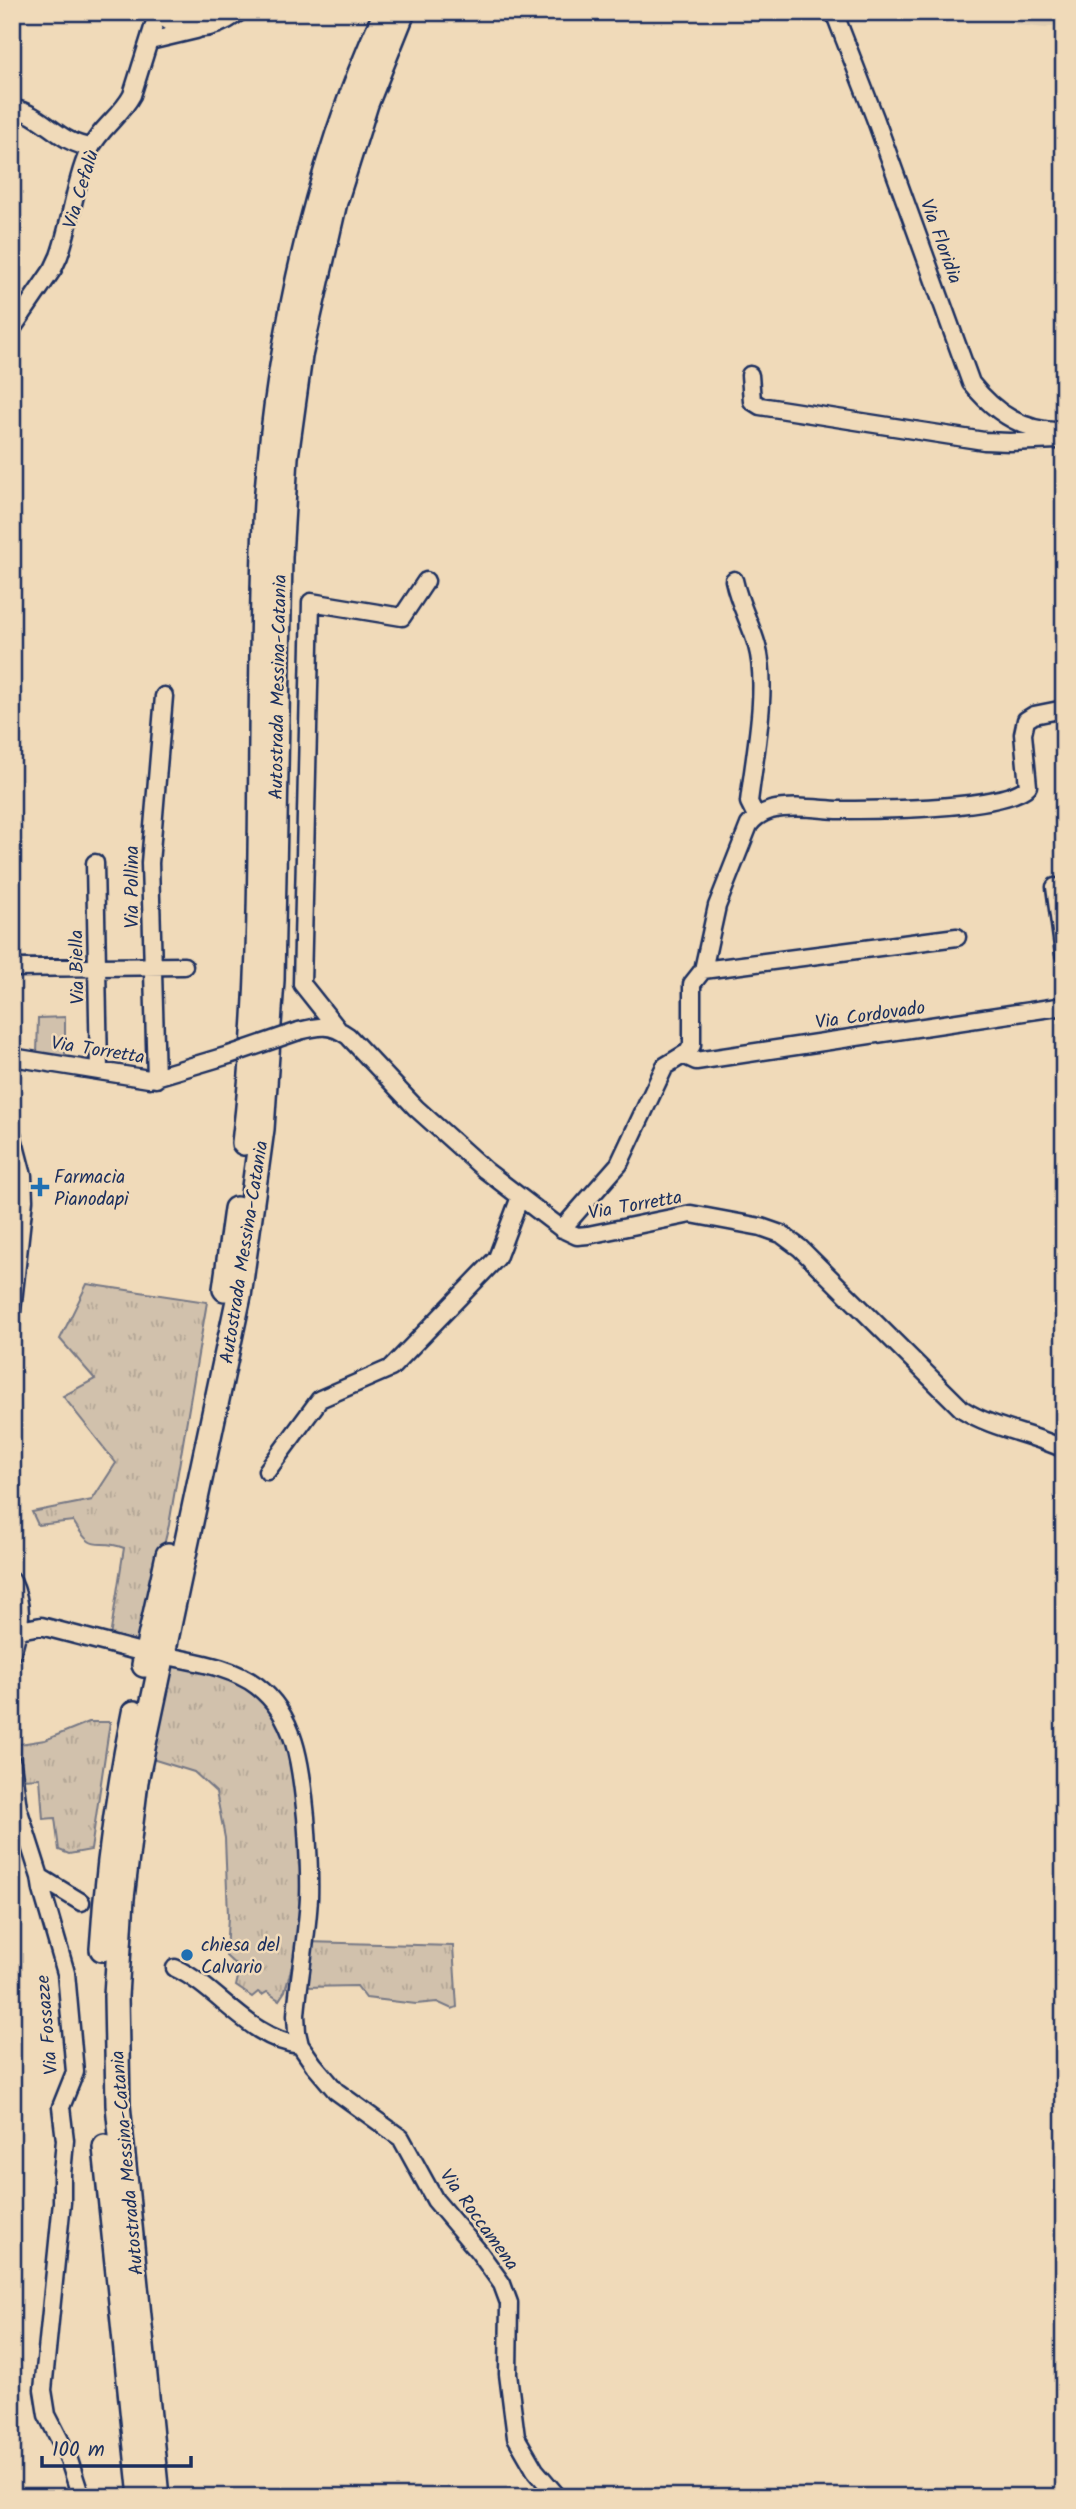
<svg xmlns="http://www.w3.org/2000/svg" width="1076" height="2509" viewBox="0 0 1076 2509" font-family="Kalam,sans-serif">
	<defs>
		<pattern id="grass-tufts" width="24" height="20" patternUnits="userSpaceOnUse" patternTransform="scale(1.75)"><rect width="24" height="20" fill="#d1c1ac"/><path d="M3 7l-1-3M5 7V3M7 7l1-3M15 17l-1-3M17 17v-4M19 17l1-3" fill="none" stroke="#b3a696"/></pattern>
	</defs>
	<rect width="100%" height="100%" fill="#f0dab9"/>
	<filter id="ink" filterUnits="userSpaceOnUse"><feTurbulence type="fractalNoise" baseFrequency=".0143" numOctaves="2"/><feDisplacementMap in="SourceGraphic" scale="14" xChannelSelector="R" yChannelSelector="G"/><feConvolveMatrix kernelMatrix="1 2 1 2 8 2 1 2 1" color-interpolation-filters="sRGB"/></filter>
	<g filter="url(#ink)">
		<path fill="#e0cdb2" d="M994 12H1064V22L1046 28 1016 25 1003 14Z"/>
		<path fill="url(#grass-tufts)" stroke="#767885" stroke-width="2" d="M87 1284 207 1302 169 1525 139 1645 110 1637 124 1548C95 1537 95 1557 73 1521L38 1525 32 1512 92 1500 116 1463 63 1396 95 1379 60 1339Z
			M174 1663 211 1670 250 1687 266 1701 292 1749 303 1848V1899L297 1948 285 1991 279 2000 267 1992 262 1995 258 1992 252 1997 236 1986 240 1969 226 1956 228 1916 225 1838 216 1792 194 1772 152 1759 158 1721Z
			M89 1722H110L91 1850 69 1854 59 1850 55 1818 43 1819 40 1778 22 1779 19 1744 45 1740Z
			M307 1942 453 1946 457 2007 452 2009 437 2002 416 2004 366 1998 357 1986 304 1987Z"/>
		<path fill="#d1c1ac" stroke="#767885" stroke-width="2" d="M65 1017V1059L37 1055 38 1018Z"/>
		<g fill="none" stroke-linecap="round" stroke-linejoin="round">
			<g stroke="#1b2f5e" stroke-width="21">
				<path id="minor" d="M834 12 875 118 971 383C995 413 1024 433 1064 431
					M154 40 196 30
					M12 108C44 114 59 144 91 147
					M12 329 53 269 59 256C71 223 75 181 89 151 100 128 121 116 132 95L158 12
					M750 375 752 401 760 406 984 441 1010 442 1058 440
					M734 580C739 604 751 624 757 646 769 687 754 758 749 802L756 816
					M95 863 99 1070
					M1055 887 1064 954
					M12 968 184 966
					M703 970 957 937
					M337 1028 302 984 311 602 402 617 426 581
					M299 1031C319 1026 330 1023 348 1036L416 1108 485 1170 562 1229 577 1236 588 1235 691 1214 761 1227 781 1234 800 1248 962 1409C993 1429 1030 1433 1064 1449
					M683 1055 696 1061 1064 1006
					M12 1057 149 1079 229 1055
					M156 1079 150 863 164 696
					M12 1134 23 1176 24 1200 12 1311
					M562 1229 619 1164 665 1066 688 1052 692 1045V984L703 970 717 906 749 825C755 817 761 813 771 810 792 805 818 809 840 810 874 810 1008 810 1028 786L1023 734 1026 720 1034 715 1064 709
					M267 1471 320 1399 391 1368 497 1258 520 1197
					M12 1581C25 1609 20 1625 12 1653
					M19 1630 41 1626 137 1651
					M172 1657C201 1663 233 1668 257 1686 298 1717 301 1771 306 1817 308 1844 310 1871 309 1898 307 1937 299 1976 296 2015L297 2032 300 2045 314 2065 336 2091 401 2138 435 2200 479 2252 502 2284 509 2303 508 2374 516 2437 535 2470 558 2497
					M12 1763 18 1808 40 1877 81 1902
					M40 1877 42 1890 66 1973 75 2072 61 2107 65 2140 62 2174V2202L43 2390 47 2415 67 2454 81 2497
					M175 1968C219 1988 249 2039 300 2045"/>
			</g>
			<g stroke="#1b2f5e" stroke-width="24">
				<path id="major" d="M159 12C183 35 212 30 237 12"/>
			</g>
			<g stroke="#1b2f5e" stroke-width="28">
				<path id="highway" d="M244 1143C264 981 259 816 262 653 263 603 263 553 266 503 279 336 315 166 386 12
					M225 1289 236 1209
					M144 1665 168 1555
					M102 1949C107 1869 118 1791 134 1713
					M105 2147 141 2497
					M157 2497 118 2105 116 1996 122 1898 136 1781 239 1296 262 1129 272 980 280 557 286 457 300 356 335 202 366 104 403 12"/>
			</g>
			<use href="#minor" stroke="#f0dab9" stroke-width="16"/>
			<use href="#major" stroke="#f0dab9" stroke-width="19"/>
			<use href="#highway" stroke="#f0dab9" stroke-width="23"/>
			<g stroke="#1b2f5e" stroke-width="21" stroke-linecap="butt">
				<path id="minor-bridge" d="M229 1055 299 1031"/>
			</g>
			<use href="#minor-bridge" stroke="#f0dab9" stroke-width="16"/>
		</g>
	</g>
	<g fill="#1f6fb2" stroke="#f0dab9" stroke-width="2.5">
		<path d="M36.5 1176.5h7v7h7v7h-7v7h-7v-7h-7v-7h7z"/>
		<circle cx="187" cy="1955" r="7"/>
	</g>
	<g text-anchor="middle" stroke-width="5" stroke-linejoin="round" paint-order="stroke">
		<g font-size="19" fill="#1b2f5e" stroke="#f0dab9">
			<text transform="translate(80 189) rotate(-73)" y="7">Via Cefalù</text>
			<text transform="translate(942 241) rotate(70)" y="7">Via Floridia</text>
			<text transform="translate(277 687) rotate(-89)" y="7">Autostrada Messina-Catania</text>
			<text transform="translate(131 887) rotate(-90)" y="7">Via Pollina</text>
			<text transform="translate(76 967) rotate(-91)" y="7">Via Biella</text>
			<text transform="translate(870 1014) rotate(-8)" y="7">Via Cordovado</text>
			<text transform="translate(98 1049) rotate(9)" y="7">Via Torretta</text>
			<text transform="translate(635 1204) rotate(-10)" y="7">Via Torretta</text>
			<text transform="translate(243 1252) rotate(-81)" y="7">Autostrada Messina-Catania</text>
			<text transform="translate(46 2025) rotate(-95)" y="7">Via Fossazze</text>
			<text transform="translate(126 2163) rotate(-95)" y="7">Autostrada Messina-Catania</text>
			<text transform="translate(480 2219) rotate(54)" y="7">Via Roccamena</text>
		</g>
		<g font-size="19" fill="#1b2f5e" stroke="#f0dab9" text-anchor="start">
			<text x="54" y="1183">Farmacia<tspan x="54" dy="22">Pianodapi</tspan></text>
			<text x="201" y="1951">chiesa del<tspan x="201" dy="22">Calvario</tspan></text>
		</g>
	</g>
	<rect width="1076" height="2509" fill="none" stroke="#f0dab9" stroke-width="42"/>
	<rect x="21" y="21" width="1034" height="2467" fill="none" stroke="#1b2f5e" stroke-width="2.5" filter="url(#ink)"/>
	<path d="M42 2456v10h149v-10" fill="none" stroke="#1b2f5e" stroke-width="3.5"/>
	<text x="52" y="2456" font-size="21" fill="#1b2f5e" stroke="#f0dab9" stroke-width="5" paint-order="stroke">100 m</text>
</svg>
